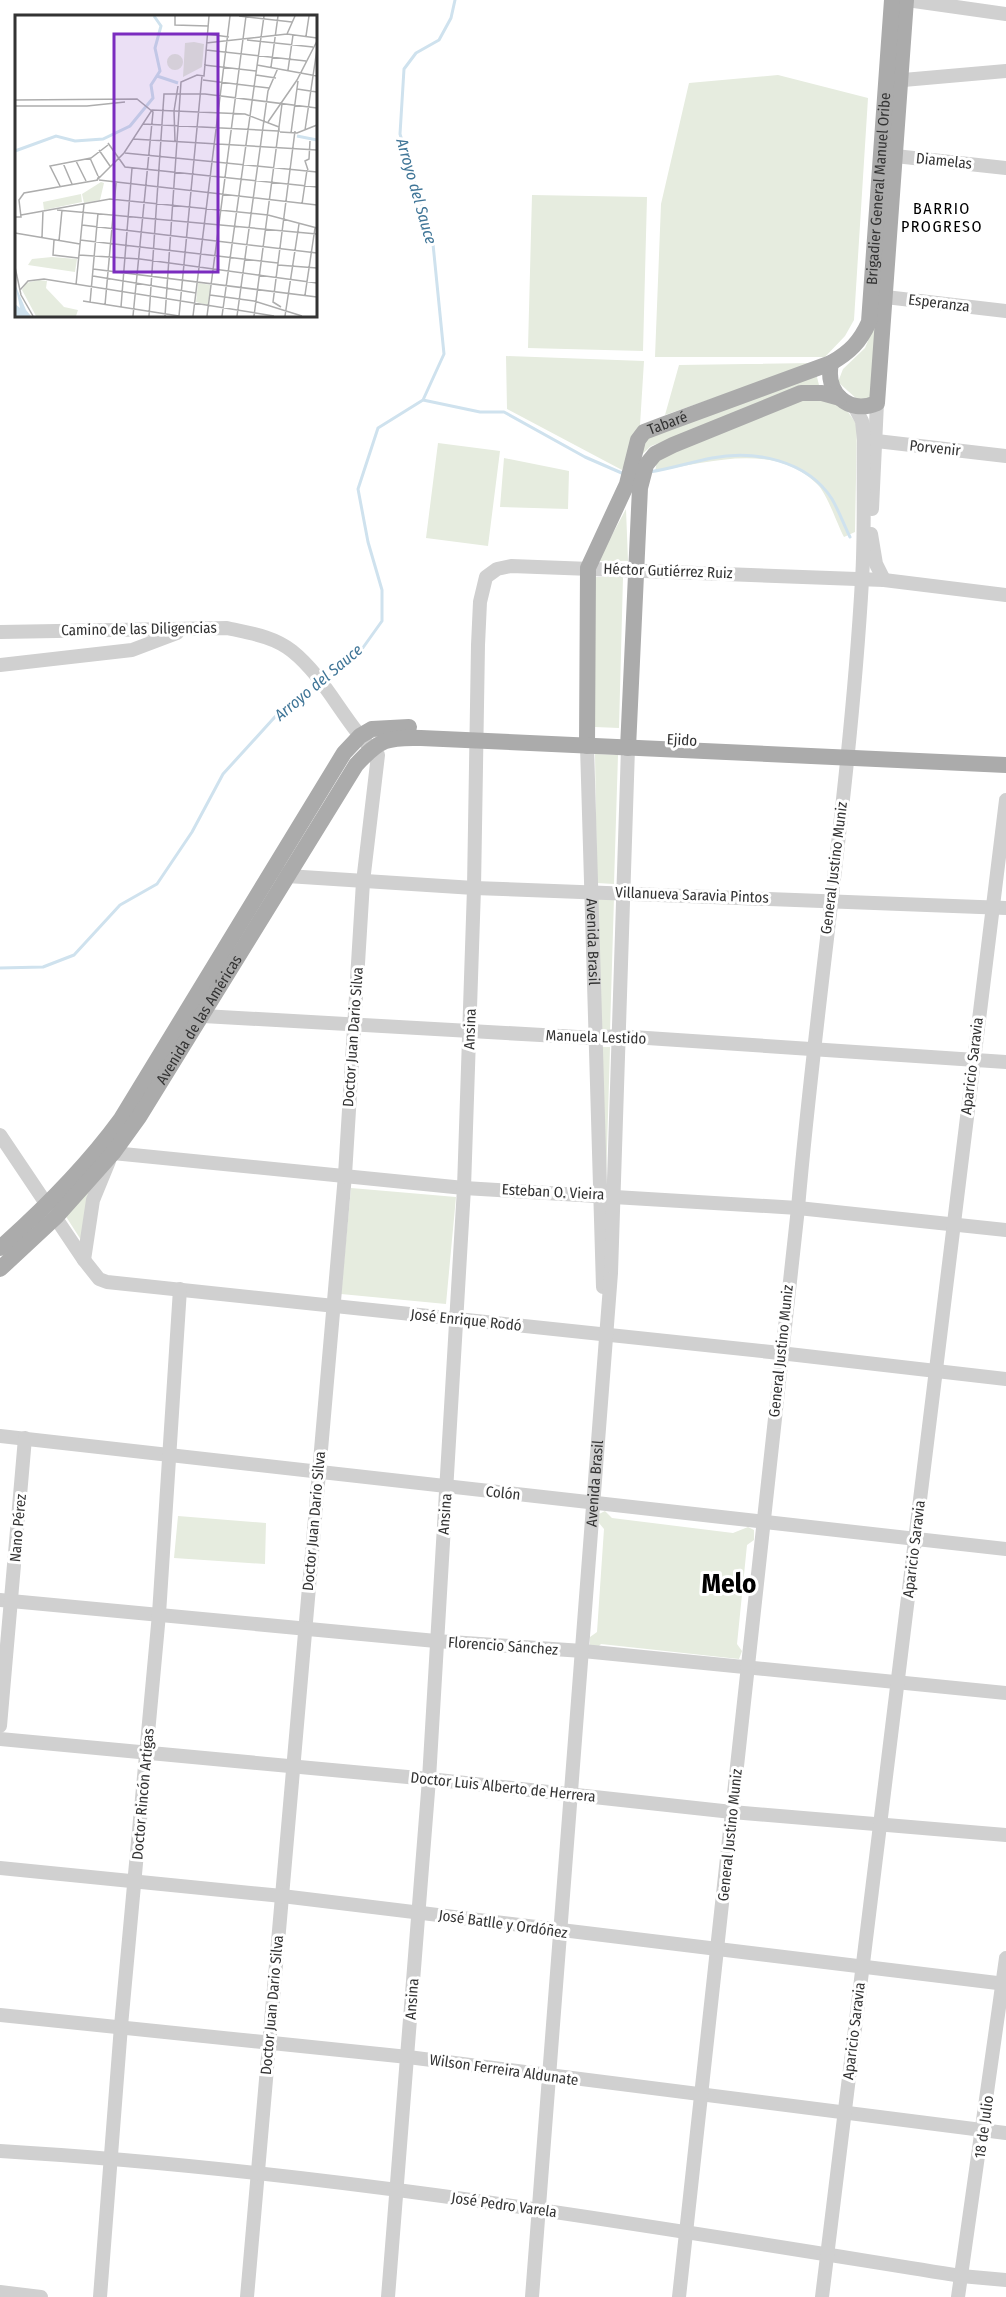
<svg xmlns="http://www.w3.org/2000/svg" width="1006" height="2297" viewBox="0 0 1006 2297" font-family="'Fira Sans Condensed',sans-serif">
	<rect width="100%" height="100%" fill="#fff"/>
	<path fill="#e6ecdf" d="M778 75 868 98 854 320 845 336 825 357H655L661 204 689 83Z
		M532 195 647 197 643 351 528 348Z
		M879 315 872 398 858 400 838 382 843 369 865 348Z
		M506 356 644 361 640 425 622 470 507 409Z
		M814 363 665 415 679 365Z
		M816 373 819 385 651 446 635 461 645 437Z
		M816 398 844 406 857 425 855 532 844 537C837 524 827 493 817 484 773 441 708 463 655 471L658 457 797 400Z
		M438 443 500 451 488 546 426 538Z
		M504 458 569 471 568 509 500 507Z
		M626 509 628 561H598Z
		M592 577H623L619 728 595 727Z
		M595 754 618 755 614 884 597 883Z
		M597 898H614L610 1031H599Z
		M600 1047H610L606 1183Z
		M100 1173 81 1240 65 1215Z
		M351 1188 456 1197 446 1304 341 1294Z
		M605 1511 612 1518 733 1533 748 1527 754 1530V1540L747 1545 737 1644 742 1651 739 1659 601 1644 597 1648 590 1646V1637L597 1632 604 1529 599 1523V1514Z
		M178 1516 266 1523 265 1564 174 1558Z"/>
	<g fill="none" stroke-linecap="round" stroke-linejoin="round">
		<path stroke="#cfe2ee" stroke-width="3" d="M423 400 480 412H504L585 457 624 474
			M649 472C670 469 691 462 712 458 755 450 807 460 832 499 839 511 844 525 850 537
			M325 680 362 649 382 621V590L368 542 358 489 378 428 423 400 444 354 433 244 400 134 404 69 416 53 439 40 451 18 455 0
			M0 968 43 967 74 955 120 905 157 884 192 832 223 774 283 708 319 684"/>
		<g stroke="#d0d0d0" stroke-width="14">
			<path d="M907 0 1006 14"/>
			<path d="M892 81 1006 71"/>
			<path d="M886 155 1006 168"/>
			<path d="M877 296 1006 311"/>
			<path d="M868 440 1006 456"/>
			<path d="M872 509 877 403"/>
			<path d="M871 534 876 564 884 580"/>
			<path d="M0 632 227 628C249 633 273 636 292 651 327 679 345 725 378 755L363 882 345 1175 247 2297"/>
			<path d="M0 665 132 650 177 633"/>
			<path id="s1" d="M587 746 603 1287"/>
			<path d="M280 872 287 876 474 888 1006 908"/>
			<path d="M195 1012 203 1016 595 1038 617 1036 1006 1062"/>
			<path d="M0 1135 84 1260 99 1279 107 1282 780 1353 1006 1379"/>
			<path d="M106 1149 113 1153 464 1188 798 1208 1006 1230"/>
			<path d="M84 1260 93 1200 109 1161"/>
			<path d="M0 1436 1006 1549"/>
			<path d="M0 1600 436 1641 583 1651 1006 1693"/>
			<path d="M0 1726 25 1438"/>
			<path d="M0 1739 429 1779 732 1812 1006 1835"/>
			<path d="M0 1868 282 1896 1006 1984"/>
			<path d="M0 2015 408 2057 1006 2133"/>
			<path d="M0 2151C323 2170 642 2225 961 2276L1006 2280"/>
			<path d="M0 2292 41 2297"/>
			<path d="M100 2297 121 2026 159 1614 180 1289"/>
			<path d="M388 2297 429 1779 464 1188 474 888 478 645 480 602 486 577 497 569 511 566 884 580 1006 595"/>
			<path id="s2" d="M532 2297 611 1273 628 748"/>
			<path d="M679 2297 798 1208C816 998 850 790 862 580 865 534 863 486 864 440L862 421 854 406"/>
			<path d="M822 2297 1006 800"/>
			<path d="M958 2297 1006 1958"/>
		</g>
		<g stroke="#ababab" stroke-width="16">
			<path d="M831 363C825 393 848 415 877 403L906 0"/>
			<path id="s3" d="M587 746 588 568 627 484 638 440 644 432 665 424 831 363C850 352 860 342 869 322L892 0"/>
			<path d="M628 748 640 488 646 465 655 454 673 445 801 393H822L840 398"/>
			<path d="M0 1248C45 1208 86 1167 121 1119L344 753 360 736 372 729 409 727"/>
			<path id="s4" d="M0 1269 56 1217 113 1153 139 1117 356 765C380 739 387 737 421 738L1006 765"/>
		</g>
	</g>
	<g text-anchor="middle" stroke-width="6" stroke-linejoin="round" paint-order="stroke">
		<g font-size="15" fill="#333" stroke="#fff">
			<text transform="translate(944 161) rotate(6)" y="5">Diamelas</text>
			<text dy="5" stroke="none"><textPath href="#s3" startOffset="716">Brigadier General Manuel Oribe</textPath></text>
			<text transform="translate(939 303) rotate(7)" y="5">Esperanza</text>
			<text dy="5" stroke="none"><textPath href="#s3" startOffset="351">Tabaré</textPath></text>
			<text transform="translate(935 448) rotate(6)" y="5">Porvenir</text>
			<text transform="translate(668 571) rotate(2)" y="5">Héctor Gutiérrez Ruiz</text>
			<text transform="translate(139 629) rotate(-1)" y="5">Camino de las Diligencias</text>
			<text transform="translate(682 740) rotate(3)" y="5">Ejido</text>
			<text transform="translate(834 868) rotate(-83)" y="5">General Justino Muniz</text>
			<text transform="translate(692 895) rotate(2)" y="5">Villanueva Saravia Pintos</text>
			<text dy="5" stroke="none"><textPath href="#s1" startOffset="196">Avenida Brasil</textPath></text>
			<text dy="5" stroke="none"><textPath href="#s4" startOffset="321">Avenida de las Américas</textPath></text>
			<text transform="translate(470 1029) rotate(-88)" y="5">Ansina</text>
			<text transform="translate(353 1037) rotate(-86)" y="5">Doctor Juan Dario Silva</text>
			<text transform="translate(596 1037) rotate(2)" y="5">Manuela Lestido</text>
			<text transform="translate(972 1066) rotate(-83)" y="5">Aparicio Saravia</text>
			<text transform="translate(553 1192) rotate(3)" y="5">Esteban O. Vieira</text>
			<text transform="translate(466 1320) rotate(6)" y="5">José Enrique Rodó</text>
			<text transform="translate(781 1351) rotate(-84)" y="5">General Justino Muniz</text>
			<text dy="5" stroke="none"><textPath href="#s2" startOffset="816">Avenida Brasil</textPath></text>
			<text transform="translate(503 1493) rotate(6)" y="5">Colón</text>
			<text transform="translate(445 1514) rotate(-86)" y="5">Ansina</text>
			<text transform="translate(314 1521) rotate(-85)" y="5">Doctor Juan Dario Silva</text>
			<text transform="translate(18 1528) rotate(-85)" y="5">Nano Pérez</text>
			<text transform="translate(914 1549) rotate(-83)" y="5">Aparicio Saravia</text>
			<text transform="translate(503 1646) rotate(4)" y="5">Florencio Sánchez</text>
			<text transform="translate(503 1787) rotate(6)" y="5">Doctor Luis Alberto de Herrera</text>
			<text transform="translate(143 1794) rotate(-85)" y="5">Doctor Rincón Artigas</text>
			<text transform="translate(730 1835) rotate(-84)" y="5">General Justino Muniz</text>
			<text transform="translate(503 1924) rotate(8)" y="5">José Batlle y Ordóñez</text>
			<text transform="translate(412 1999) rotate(-86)" y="5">Ansina</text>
			<text transform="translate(272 2005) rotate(-85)" y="5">Doctor Juan Dario Silva</text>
			<text transform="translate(854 2031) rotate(-83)" y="5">Aparicio Saravia</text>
			<text transform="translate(504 2070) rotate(8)" y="5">Wilson Ferreira Aldunate</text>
			<text transform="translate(984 2127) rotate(-82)" y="5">18 de Julio</text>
			<text transform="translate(504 2205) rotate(8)" y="5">José Pedro Varela</text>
		</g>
		<g font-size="16" font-style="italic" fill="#3f7597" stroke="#fff">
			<text transform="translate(417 191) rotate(74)" y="6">Arroyo del Sauce</text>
			<text transform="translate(318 682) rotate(-40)" y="6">Arroyo del Sauce</text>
		</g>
		<g font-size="16" letter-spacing="1.5" fill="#000" stroke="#fff">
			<text x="942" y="214">BARRIO<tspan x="942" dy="18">PROGRESO</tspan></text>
		</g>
		<g font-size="27" font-weight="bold" fill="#000" stroke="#fff">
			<text x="729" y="1593">Melo</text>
		</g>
	</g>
	<g transform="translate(15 15)">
		<rect width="302" height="302" fill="#fff"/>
		<path d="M179 27 189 29 187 52 168 62 170 28ZM152 47a8 8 0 1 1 16 0a8 8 0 1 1-16 0ZM86 167 89 168 85 185 69 188 67 179ZM66 179 67 187 29 195 28 187ZM37 242 62 244 60 257 13 250 17 244ZM24 265 32 266 31 273 49 292 63 295 61 301H21L7 275 11 268ZM183 268 196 270 193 290 181 287Z" fill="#e6ecdf"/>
		<path d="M0 269 11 295 16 301H0V289L5 293Z" fill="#cfe2ee"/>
		<path fill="none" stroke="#cfe2ee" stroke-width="3" d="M142 61 163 68M282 121 302 125M0 136 41 121 60 126 88 124 115 111 138 83 136 70 145 56 140 33 146 11 139 1"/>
		<path fill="none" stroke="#adadad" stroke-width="1.5" d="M160 1V10L193 11M224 1 277 7M192 19 214 22M272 19 280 1M291 21 294 1M232 25 298 32M191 28 272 19 302 23M191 35 291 46M189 50 241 56M242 50 302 61M256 52 263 1M273 55 278 20M241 60 261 63M188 65 254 73M282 74 302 77M0 85 122 84 138 97 118 301M0 91H72L110 87M159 96 160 126M159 96 163 71M164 97 166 67 182 60 189 61 194 1M253 107 282 65 302 26M128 109 263 116M264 112 267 89M290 115 302 34M265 117 282 118 302 110M276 118 283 66M118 124 302 135M93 128 110 152 302 172M84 135 95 151M110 138 302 157M75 143 83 161M61 146 71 166M48 148 57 169M293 155 290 146 294 144 295 126M84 161 82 165 109 138 137 95 230 99 264 112M84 165 302 190M45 171 35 151 76 143 93 130M287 189 292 155M42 195 302 219M6 200 95 184 253 200 302 213M0 202H6L4 185 9 178 83 165M67 210 302 238M0 218 65 229M27 222 28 196M39 225 38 240 63 243M65 225 263 248M44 226 47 195M64 240 125 244 302 268M263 250 302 253M0 252 6 280 18 301M78 254 302 282M78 261 181 278M61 270 69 189M5 275 13 266 29 264 259 301M195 280 239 286M290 280 300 213M68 286 164 301M239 286 287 301M75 288 83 198M90 290 101 168M106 292 117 153M266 292 258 287 280 116M134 301 149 79H190L302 93M150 301 164 97M164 301 187 61M178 301 215 1M192 301 231 1M207 301 249 1M222 301 253 76 263 53M239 301 264 112V117M270 301 284 209"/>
		<path fill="#7b2cbf" fill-opacity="0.15" stroke="#7b2cbf" stroke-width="3" d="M99 19H203V257H99Z"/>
		<rect width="302" height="302" fill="none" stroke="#333" stroke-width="3"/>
	</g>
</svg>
